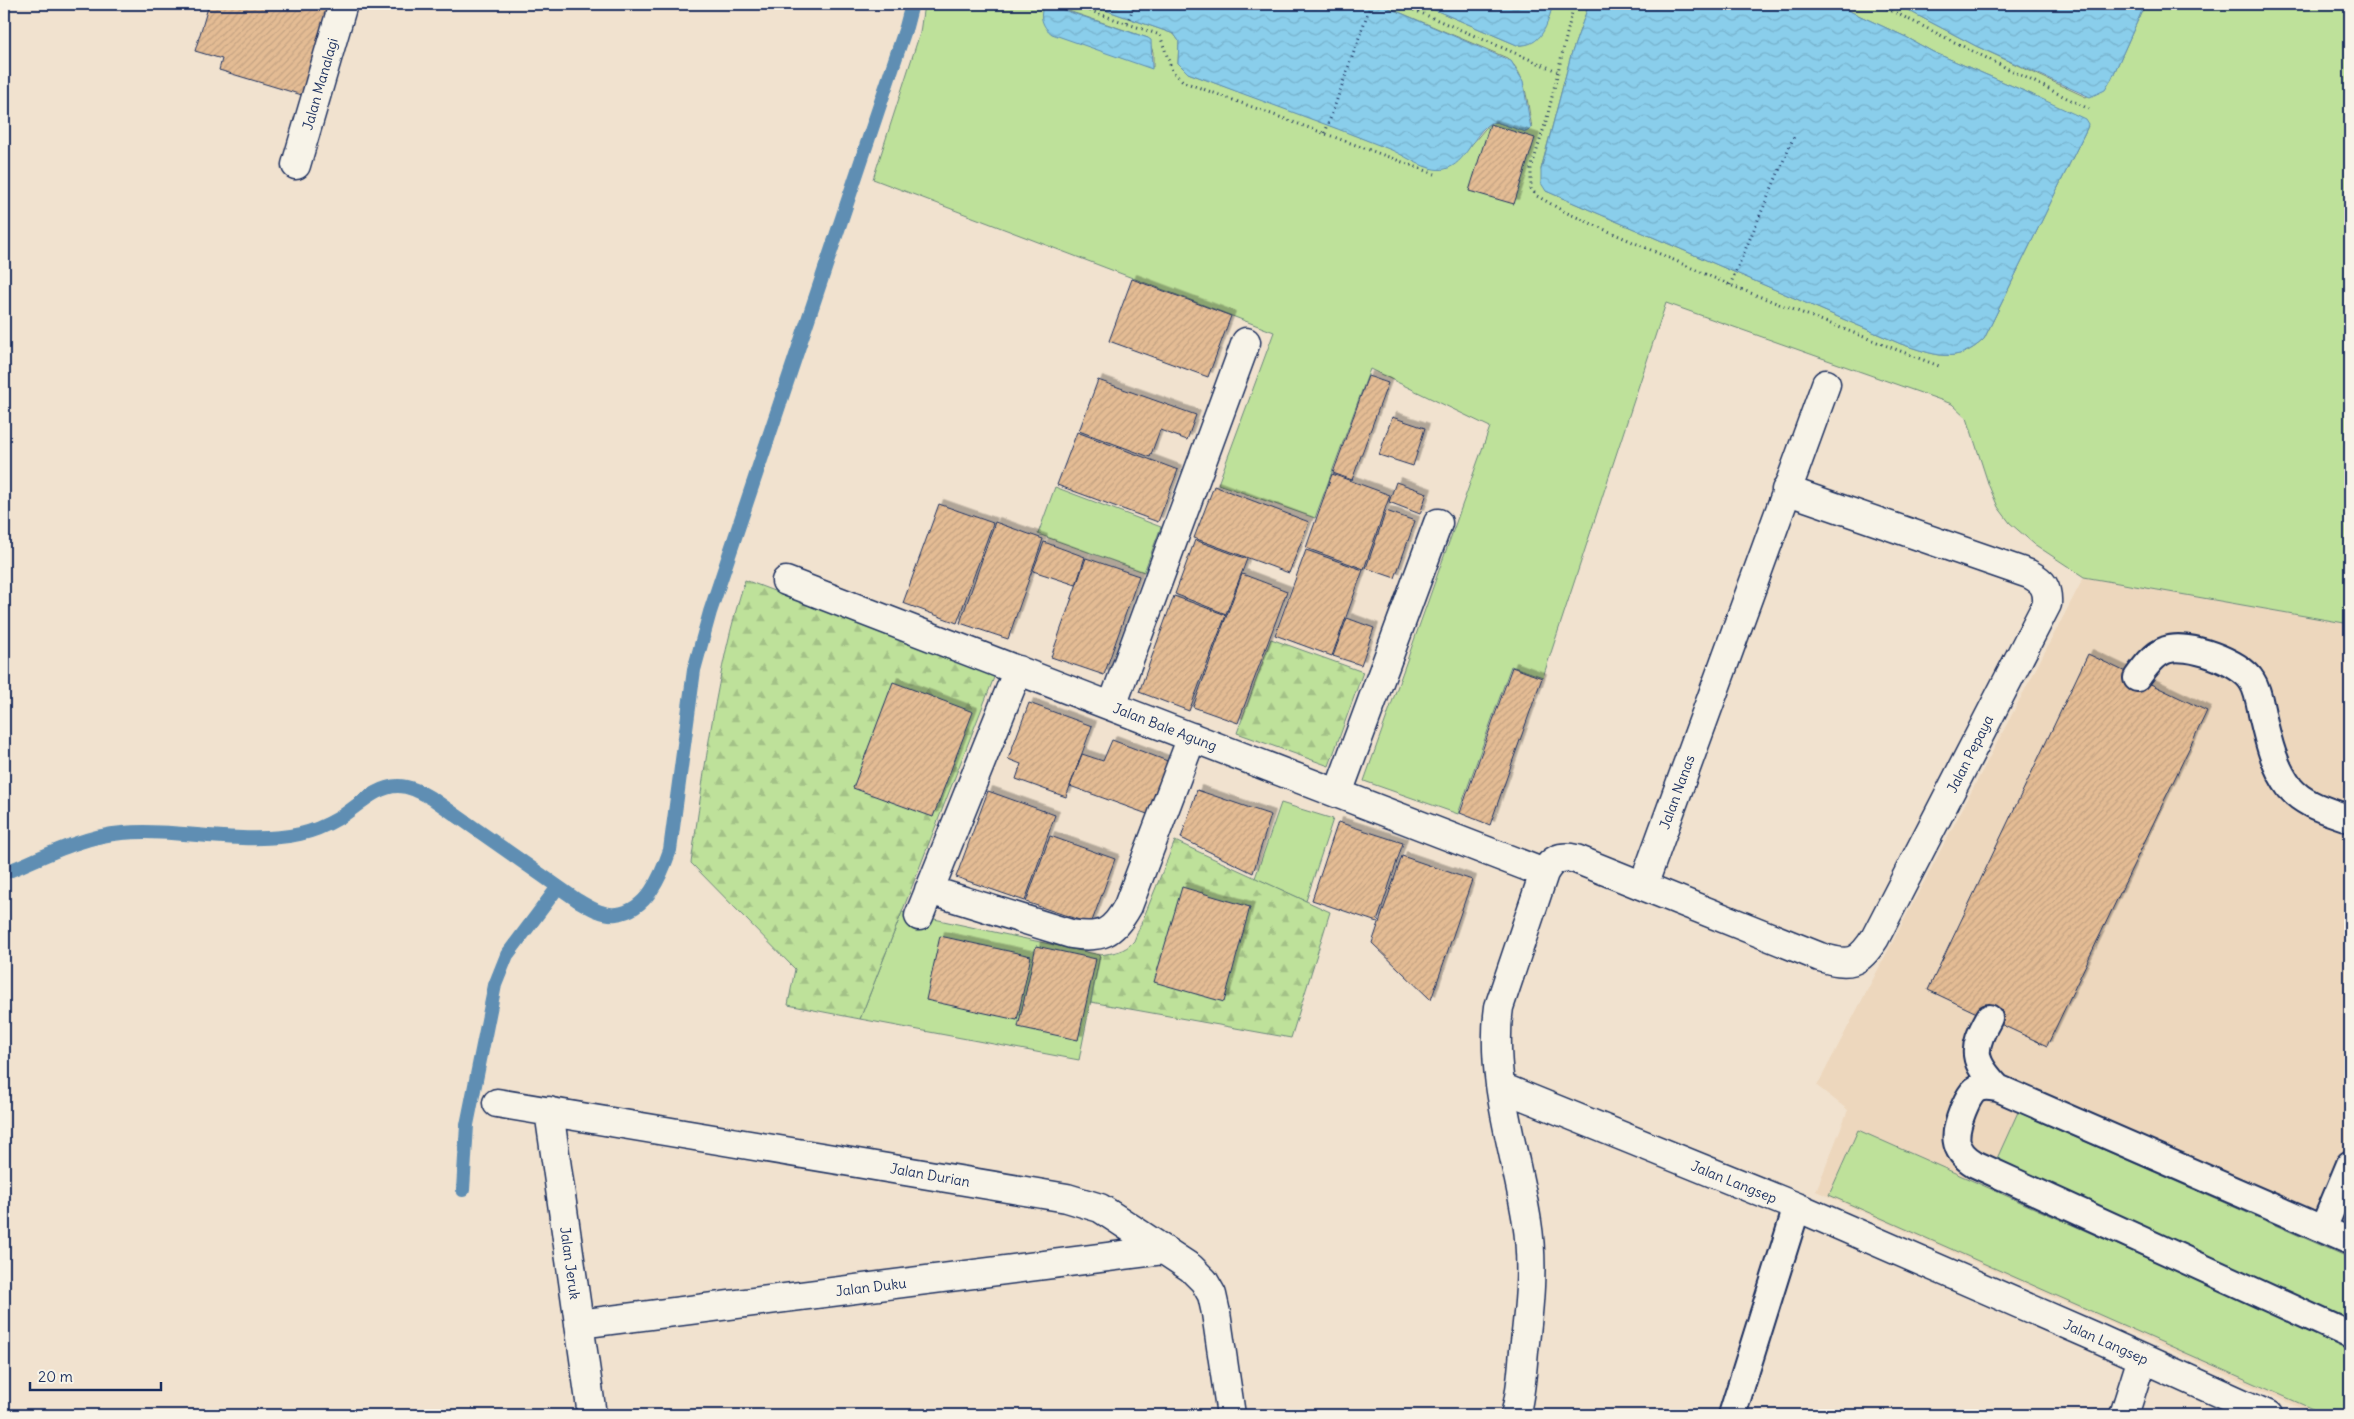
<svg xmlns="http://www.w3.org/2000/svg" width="2354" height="1419" viewBox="0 0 2354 1419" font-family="Delius,sans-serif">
	<defs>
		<pattern id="forest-firs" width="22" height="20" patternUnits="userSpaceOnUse" patternTransform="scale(1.25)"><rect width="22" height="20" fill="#bee19a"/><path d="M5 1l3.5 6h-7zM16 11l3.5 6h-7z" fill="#a3c187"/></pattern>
		<pattern id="water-waves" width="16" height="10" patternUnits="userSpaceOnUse" patternTransform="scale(1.25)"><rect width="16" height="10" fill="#8aceeb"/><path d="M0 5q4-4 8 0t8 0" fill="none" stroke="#76b1cc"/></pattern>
		<pattern id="building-hatch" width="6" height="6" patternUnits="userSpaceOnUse" patternTransform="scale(1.25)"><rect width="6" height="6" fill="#e4bc94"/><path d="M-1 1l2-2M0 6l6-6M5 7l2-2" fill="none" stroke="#c3a282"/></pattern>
		<filter id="shadow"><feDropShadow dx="4.5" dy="-4.5" stdDeviation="0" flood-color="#0004"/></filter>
	</defs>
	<rect width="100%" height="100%" fill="#f1e2cf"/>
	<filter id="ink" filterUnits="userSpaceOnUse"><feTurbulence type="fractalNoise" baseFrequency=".02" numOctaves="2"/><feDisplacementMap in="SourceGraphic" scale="10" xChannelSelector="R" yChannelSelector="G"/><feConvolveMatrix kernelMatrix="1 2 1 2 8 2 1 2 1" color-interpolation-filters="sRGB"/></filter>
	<g filter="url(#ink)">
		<path fill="#edd7bd" d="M2084 577 2350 624V1415H2316L1816 1191 1848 1110 1817 1086Z"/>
		<path fill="#bee19a" stroke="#6c887c" d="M924 4H1046L1042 8 1044 24 1153 67V52L1148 38 1048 4H1088L1174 34 1179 41 1178 63 1188 73 1326 124 1398 152 1426 166 1457 162 1490 123 1496 122 1526 132 1532 127C1527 104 1527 74 1507 58L1380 4H1421L1517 45C1541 47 1547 22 1553 4H1589L1571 55 1541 169 1546 191 1901 344C1933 354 1956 366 1984 339L2088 126 2031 94 1933 52 1906 37 1834 4H1896L1976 46 2086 97 2111 80 2145 4H2350V624L2084 577 2034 544 2010 523 1998 507 1989 486 1967 418 1952 404 1666 303 1543 677 1511 666 1458 814 1364 781 1490 427 1370 369 1315 518 1218 484 1274 332 873 179 920 33Z
			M1055 487 1161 527 1144 572 1038 534Z
			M1281 803 1333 819 1306 901 1255 878Z
			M902 912 1100 955 1079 1060 860 1019Z
			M2018 1112 2350 1258V1320L1995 1163Z
			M1858 1130 2350 1348V1415H2326L1829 1195Z"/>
		<path fill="url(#forest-firs)" stroke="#6c887c" d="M745 580 995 675 860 1019 788 1005 795 969 691 863C705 768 716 671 745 580Z
			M1271 639 1363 672 1329 766 1237 733Z
			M1175 841 1330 912 1291 1038 1091 1002 1100 955C1113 953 1125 952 1134 941Z"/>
		<path fill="url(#water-waves)" stroke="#5e8eb3" d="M1045 4 1148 38 1151 40 1152 69 1052 34C1042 27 1038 14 1045 4Z
			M1088 4H1380L1511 61 1523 81 1531 129 1526 132 1496 122 1490 123C1473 134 1466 164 1445 169 1427 173 1405 155 1389 149 1322 122 1255 99 1188 73L1178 63 1179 41 1174 34Z
			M1421 4H1553C1547 24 1543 47 1517 45Z
			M1589 4H1834L1906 37 1933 52 2031 94 2085 119 2088 124 2087 128 1984 339C1956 366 1933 354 1901 344L1546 191 1541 183V170L1571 55Z
			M1896 4H2145L2111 80 2105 90 2090 97 1976 46Z"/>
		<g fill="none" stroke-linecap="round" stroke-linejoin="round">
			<path stroke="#5e8eb3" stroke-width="14" d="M4 873C41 858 82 836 122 833 179 828 246 846 300 834 314 831 327 825 339 818 357 807 376 786 398 786 411 786 422 793 433 799L577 900C588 906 602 916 616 914 647 911 661 876 670 850L694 670 710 612 906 27 912 4
				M463 1190 467 1125 495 985 507 955 558 887"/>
		</g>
		<path fill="url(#building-hatch)" stroke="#1b2f5e" filter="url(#shadow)" d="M209 4H329L302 95 219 70 222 59 195 51Z
			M1490 124 1535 138 1514 204 1469 191Z
			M1132 279 1231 316 1208 377 1109 341Z
			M1368 376 1388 383 1352 480 1333 473Z
			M1098 380 1196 415 1187 440 1160 430 1150 457 1079 431Z
			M1392 417 1425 428 1413 466 1379 455Z
			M1077 432 1178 470 1158 522 1057 485Z
			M1332 474 1390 495 1364 569 1306 548Z
			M1396 482 1427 493 1420 514 1389 502Z
			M1214 486 1309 522 1289 573 1194 538Z
			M939 504 993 523 957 623 903 603Z
			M1386 511 1415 521 1395 578 1366 568Z
			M995 522 1043 539 1008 639 960 623Z
			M1195 540 1247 559 1226 614 1175 594Z
			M1044 542 1085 557 1076 585 1033 571Z
			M1306 550 1363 570 1332 656 1275 635Z
			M1086 558 1139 576 1104 675 1051 657Z
			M1242 574 1287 591 1238 723 1193 707Z
			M1174 596 1226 615 1189 711 1139 692Z
			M1347 618 1374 628 1361 665 1333 656Z
			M2088 654 2207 711 2047 1046 1928 990Z
			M1512 667 1542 678 1490 825 1460 813Z
			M893 682 973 712 933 817 853 788Z
			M1029 703 1092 726 1066 797 1016 779 1021 764 1008 759Z
			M1112 740 1170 762 1150 815 1070 786 1082 754 1103 761Z
			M1197 790 1271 815 1253 873 1181 838Z
			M988 791 1055 815 1025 901 956 877Z
			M1338 822 1403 843 1377 922 1312 900Z
			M1050 836 1115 859 1091 924 1026 902Z
			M1402 856 1472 880 1431 1000 1372 943Z
			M1182 887 1250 907 1224 1002 1154 982Z
			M940 936 1031 956 1017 1020 926 1000Z
			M1036 946 1096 959 1078 1040 1018 1027Z"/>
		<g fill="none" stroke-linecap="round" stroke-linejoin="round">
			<g stroke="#1b2f5e" stroke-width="30">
				<path id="lane" d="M2137 678C2144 668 2154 654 2166 650 2187 642 2241 662 2252 681 2258 690 2260 704 2262 714 2268 740 2274 767 2290 788 2305 806 2330 811 2350 819
					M1989 1018C1971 1050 1972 1061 1998 1088
					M2323 1229 2350 1164
					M2350 1241 1998 1088C1990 1087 1982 1085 1975 1090 1969 1095 1966 1103 1963 1110 1954 1133 1951 1150 1975 1164L2350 1335
					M1732 1415 1797 1207"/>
			</g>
			<g stroke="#1b2f5e" stroke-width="31">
				<path id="street" d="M296 165 343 4
					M786 581 1544 873
					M1112 706 1246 342
					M1338 793 1438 523
					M1643 886 1820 957C1850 966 1858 964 1875 938L2047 604C2048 588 2043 581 2029 574L1786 490
					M929 890 1071 934C1102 939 1113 933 1128 906L1192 737
					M919 916 1018 670
					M1501 1087 1797 1207 2093 1336 2268 1415
					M497 1103 1067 1198 1100 1208 1117 1219 1191 1268 1204 1281 1212 1295 1216 1313 1231 1415
					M549 1111 592 1415
					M579 1324 1163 1250
					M1515 1415C1521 1395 1522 1372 1524 1351 1529 1308 1534 1265 1527 1222 1516 1151 1489 1080 1499 1007L1544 873C1552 859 1560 855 1576 859L1643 886 1826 384
					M2124 1415 2142 1358"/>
			</g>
			<path stroke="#1b2f5e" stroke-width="3" stroke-dasharray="1 4" stroke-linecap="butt" d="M1071 4 1160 35 1172 71 1184 82 1435 174
				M1400 4 1557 71
				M1574 4 1547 118 1531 169V189L1537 196 1565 212 1730 285 1939 366
				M1878 4 2089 109
				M1127 23 1135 4
				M1325 133 1371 4
				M1730 285 1795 134"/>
			<use href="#lane" stroke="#f7f3e8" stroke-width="26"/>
			<use href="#street" stroke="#f7f3e8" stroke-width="28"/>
		</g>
	</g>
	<g text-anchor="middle" stroke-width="5" stroke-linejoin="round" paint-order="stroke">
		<g font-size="14" fill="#1b2f5e" stroke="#f7f3e8">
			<text transform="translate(320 84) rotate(-74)" y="5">Jalan Manalagi</text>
			<text transform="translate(1165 727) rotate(21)" y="5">Jalan Bale Agung</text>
			<text transform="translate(1970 754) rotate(-63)" y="5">Jalan Pepaya</text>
			<text transform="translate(1677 792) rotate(-70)" y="5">Jalan Nanas</text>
			<text transform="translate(930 1175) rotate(10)" y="5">Jalan Durian</text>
			<text transform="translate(1734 1182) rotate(22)" y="5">Jalan Langsep</text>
			<text transform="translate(570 1263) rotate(82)" y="5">Jalan Jeruk</text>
			<text transform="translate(871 1287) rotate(-7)" y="5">Jalan Duku</text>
			<text transform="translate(2106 1342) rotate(24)" y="5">Jalan Langsep</text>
		</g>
	</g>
	<rect width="2354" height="1419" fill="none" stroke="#f7f3e8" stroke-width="20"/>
	<rect x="10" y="10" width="2334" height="1399" fill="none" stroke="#1b2f5e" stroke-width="2" filter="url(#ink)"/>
	<path d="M30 1382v8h131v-8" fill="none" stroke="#1b2f5e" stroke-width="2.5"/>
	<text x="38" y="1382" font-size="15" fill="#1b2f5e" stroke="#f7f3e8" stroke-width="4" paint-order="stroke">20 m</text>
</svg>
